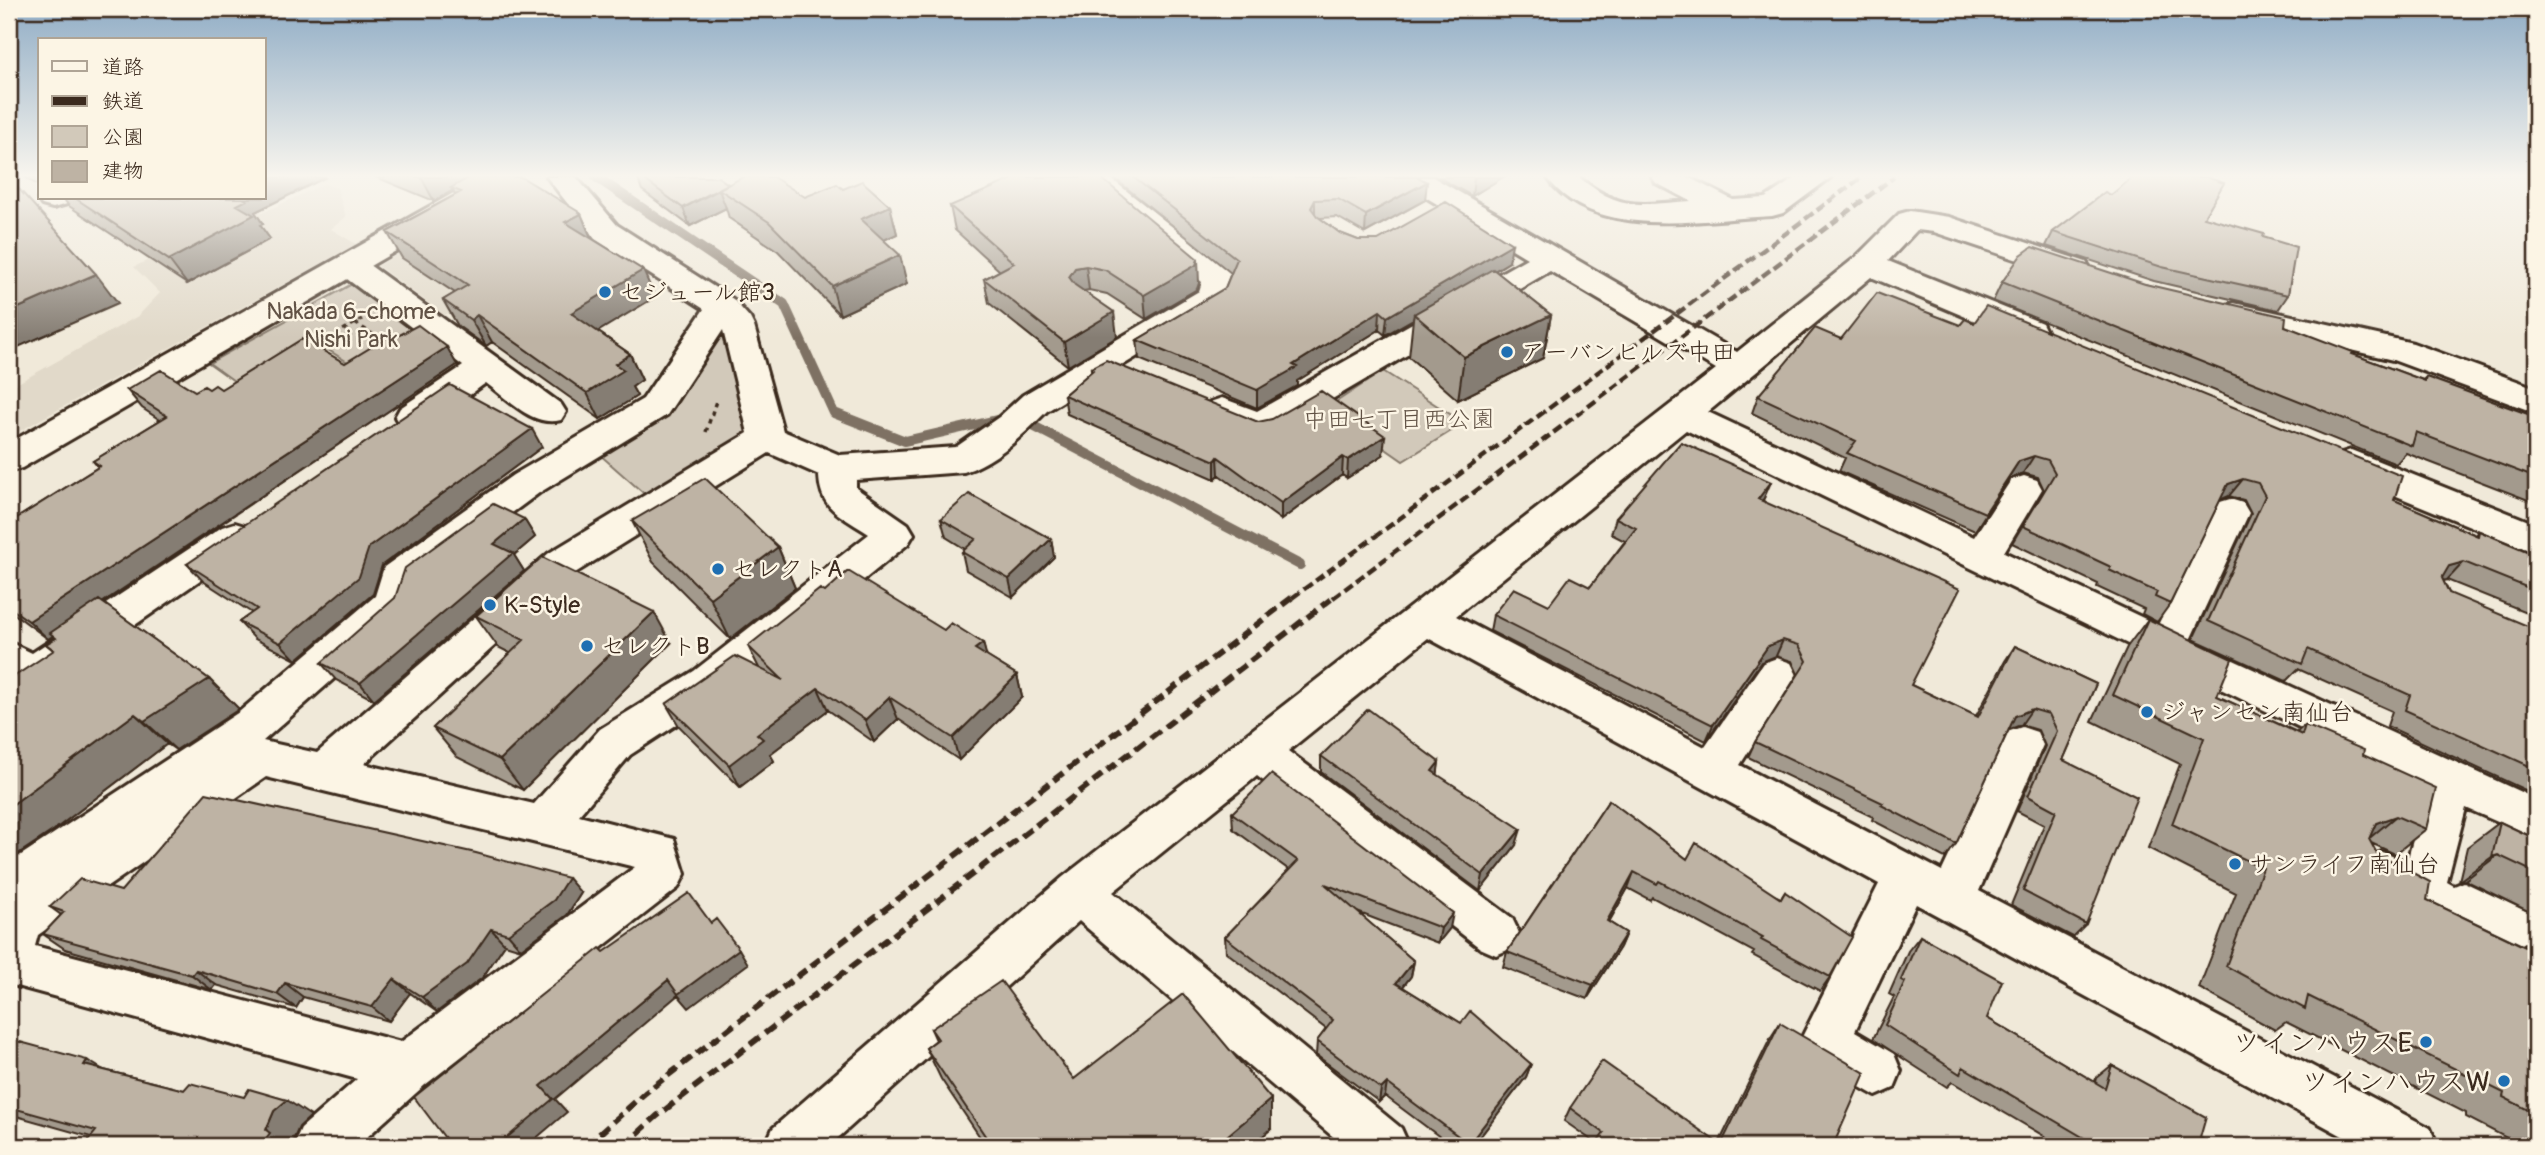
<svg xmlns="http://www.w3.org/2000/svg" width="2545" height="1155" viewBox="0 0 2545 1155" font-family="Pangolin,'Klee One',sans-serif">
	<rect width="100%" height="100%" fill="#f0e9d9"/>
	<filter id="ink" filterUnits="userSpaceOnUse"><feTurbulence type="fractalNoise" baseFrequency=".0143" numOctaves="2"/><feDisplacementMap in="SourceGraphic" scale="14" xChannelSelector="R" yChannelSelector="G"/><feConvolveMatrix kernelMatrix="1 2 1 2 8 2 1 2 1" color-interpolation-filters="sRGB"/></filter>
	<g filter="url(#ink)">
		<path fill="#e1d9c9" d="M324 184 337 188 346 217 331 229 356 244 9 437V388L138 316 160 293 134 267 252 209 262 213Z
			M454 221 524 270 445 315 378 266Z"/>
		<path fill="#d2c9ba" stroke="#867a6c" stroke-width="2" d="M352 284 415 329 354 366 325 348 251 393 209 363Z
			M728 327 757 430 649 498 599 454 665 414Z
			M1383 371 1464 423 1403 461 1327 408Z"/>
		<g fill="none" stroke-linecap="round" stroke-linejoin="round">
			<path stroke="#7e7163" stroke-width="10" d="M596 177 784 304 834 413 905 441 1014 416 1300 565"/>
			<g stroke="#3b2a1e" stroke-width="6">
				<path id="minor" d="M547 177H576L617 225 733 299 750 318 754 326 783 431 840 455 956 447 999 417 1023 395 1199 291 1202 282 1077 177H1109L1230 272 1235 279 1224 304 1047 411C1024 434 996 462 964 472L856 480V488L908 524 914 534 908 544 722 695 630 755 579 815 674 839 685 874 678 888 425 1085 357 1146H293L301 1128 357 1079 9 984V863L239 712 375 596 384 567 513 475 643 399 704 309 595 239ZM723 330 748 433 549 553 317 753 263 741 407 614 416 584 539 493 667 415ZM769 453 819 475C820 510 842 516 869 534L694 671 600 729 534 804 364 764 575 573ZM266 777 635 867 401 1042 35 946 38 935Z
					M1398 177H1433L1737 352 1856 257 1899 214 1910 211 1949 217 2086 262 2091 269 2086 276 2075 279 1934 232 1917 230 1888 261 2042 323 2046 331 2042 339 2030 342 2018 339 1871 277 1708 412 1974 537 2011 480 2024 476 2037 480 2042 489 2004 552 2158 625 2217 503 2230 499 2243 503 2249 513 2190 640 2536 799V839L2466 808 2447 882 2454 886 2464 882 2536 916V962L2470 930 2461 933 2366 886 2359 872 2366 858 2382 852 2407 862 2427 789 1686 430 1456 616 1705 747 1763 663 1777 658 1791 663 1797 675 1740 765 1942 871 2007 732 2022 727 2037 732 2043 745 1979 891 2430 1128 2438 1146H2361L1916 904 1855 1031 1894 1054 1901 1071 1894 1088 1876 1096 1808 1058 1800 1041 1879 884 1428 638 1288 751 1512 918 1519 933 1512 948 1496 955 1480 948 1257 776 1113 892 1401 1128 1409 1146H1344L1079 921 829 1146H765L773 1128 1063 877 1716 369 1550 271 1271 435C1252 440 1215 428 1205 410L1210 402 1222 398 1257 411 1527 258 1402 183Z
					M1547 177H1579C1621 212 1640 204 1691 201L1656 183 1652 177H1688L1733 200 1765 198 1797 177H1831L1783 213 1772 216C1703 219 1592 242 1547 177Z
					M40 196V198H71L67 204 53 208 42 205 38 199Z
					M350 256 361 259 561 404 566 412 561 420C533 428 508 399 486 383 462 399 429 434 400 426L395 417 400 408 463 366 339 273 334 266 339 259Z
					M2234 303 2413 343 2536 388V413L2393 360 2223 320 2218 313 2223 306Z
					M2351 450 2536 524V553L2338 472 2333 463 2338 454Z
					M235 523 248 527 254 537 248 547 45 687 31 692 9 680V642L32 653 222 527Z"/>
			</g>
			<g stroke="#3b2a1e" stroke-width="6">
				<path id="major" d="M482 177H518L513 183 22 468 9 472V443Z"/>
			</g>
			<path stroke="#3b2a1e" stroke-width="3.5" stroke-dasharray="4.5 4.5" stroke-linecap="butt" d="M355 323 380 339
				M312 348 362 319
				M706 432 716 401"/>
			<use href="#minor" fill="#fcf5e5" fill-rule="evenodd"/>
			<use href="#major" fill="#fcf5e5" fill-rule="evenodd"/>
			<path stroke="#3b2a1e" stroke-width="4.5" stroke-dasharray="10 4.5" stroke-linecap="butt" d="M1292 598 1862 177
				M1333 598 1894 177"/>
			<path stroke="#3b2a1e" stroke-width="6" stroke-dasharray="12 6" stroke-linecap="butt" d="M586 1146 645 1093 1294 596
				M624 1146 657 1116 1335 596"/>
		</g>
		<path fill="#a39a8d" stroke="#3b2a1e" stroke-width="2" d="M25 177H40V187Z
			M326 177 255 212 263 224 260 225 270 239 187 284 69 206 63 198H264Z
			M376 177H520L581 214 592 239 655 297 597 331 630 354 642 380 632 387 637 396 600 419 492 342 486 346 458 326 443 300 455 293 402 258 387 232 455 195 453 190 434 201Z
			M637 177H718L728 184 805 197 843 189 890 206 897 234 884 240 907 284 840 315 778 251 729 218 726 208 690 226 642 190Z
			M1113 177H1418L1425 200 1365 233 1337 217 1319 218 1340 233 1358 240 1509 262 1495 271 1551 315 1543 358 1458 400 1409 357 1413 319 1385 335 1379 330 1297 381V386L1257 408 1139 359 1137 340 1225 288 1231 273Z
			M1438 177H1503L1472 196Z
			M2111 195 2204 217 2263 237 2288 295 2278 310 2154 281 2046 246 2053 232Z
			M950 206 1199 283 1197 289 1146 319 1107 294 1089 290 1083 291 1117 337 1068 366 989 303 984 279 1000 271 955 230Z
			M2002 282 2145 284 2285 326 2352 354 2423 380 2426 377 2536 417V503L2406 453 2396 464 1993 301Z
			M1841 339 2394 500 2476 535 2479 531 2536 555V616L2447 580 2443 581 2449 593 2527 647 2536 651V795L2387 726 2392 711 2298 669 2286 681 2193 639 2251 514 2244 500 2229 496 2220 500 2170 604 2157 622 2142 614 2144 609 2097 587 2098 584 2012 543 2044 490 2038 477 2023 473 2009 479 1975 531 1839 471 1845 458 1752 413 1758 396Z
			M345 363 457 365 103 603 209 679 239 709 176 750 167 744 54 830 53 650 46 644 55 638 53 636 48 639 9 610V523L98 467 93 461 160 420 142 408 127 390 195 391 221 389Z
			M1091 368 1258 422 1383 455 1347 478 1342 475 1281 520 1219 475 1215 479 1067 414 1064 395 1091 372Z
			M542 447 382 565 373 594 296 660 255 639 239 622 252 613 203 581 187 564Z
			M1764 498 1763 500 1911 685 1976 716 2005 661 2015 646 2096 684 2063 760 2086 924 2073 937 2011 905 2044 825 2017 811 2045 746 2038 730 2021 725 2009 729 1956 844 1945 858 1872 820 1873 817 1748 757 1755 742 1798 674 1792 661 1776 656 1761 662 1706 741 1490 631 1493 615 1549 605 1590 587 1625 541 1611 534 1616 518Z
			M524 519 535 537 514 555 524 571 374 700 336 680 321 663Z
			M941 519 1051 539 1054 557 1013 597 966 570 962 552 965 549 946 537Z
			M632 521 778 547 795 588 730 639 653 562Z
			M825 592 983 643 986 656 1017 675 1022 697 959 760 898 719 874 742 828 710 770 754 774 761 740 787 679 726 666 704 759 668 748 646Z
			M476 616 671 643 523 790 457 757 433 728 510 653 498 647Z
			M2148 619 2217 696 2297 732 2305 725 2363 755 2426 829 2395 854 2371 843 2377 854 2427 900 2522 945 2536 936V1146H2522L2466 1117V1113L2286 1022 2275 1030 2199 988 2236 893 2148 848 2180 764 2092 721 2127 647Z
			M1321 756 1439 762 1437 775 1516 845 1480 891 1321 772Z
			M1609 800 1687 859 1781 898 1785 892 1830 977 1820 991 1752 955 1754 952 1652 897 1650 900 1628 888 1609 922 1626 933 1620 947 1587 999 1503 967 1507 952Z
			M1232 813 1450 928 1438 943 1357 912 1414 961 1411 976 1403 987 1461 1023 1531 1064 1526 1077 1473 1146H1452L1385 1096 1379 1102 1316 1055 1317 1041 1326 1029 1226 952 1225 937 1289 870 1233 829Z
			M2500 822 2536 839V915L2465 880 2459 881 2467 847Z
			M121 891 581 893 567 915 521 949 505 944 482 978 437 1012 410 993 389 1021 303 997 296 1008 216 985 212 990 65 949 43 934 61 915 50 907Z
			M1920 936 1987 1018 2095 1082 2096 1078 2112 1065 2200 1138 2215 1146H2061L1952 1082 1947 1087 1873 1039 1894 997 1889 994 1908 951Z
			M1780 1023 1833 1146 1597 1144 1564 1121 1570 1108 1719 1143 1771 1037Z
			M931 1029 1074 1079 1271 1129 1251 1146H986L941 1079 926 1048 936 1040Z
			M9 1039 104 1070 184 1090 311 1116 299 1127 291 1145 292 1146H84L91 1137 9 1114Z"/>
		<path fill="#857d73" stroke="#3b2a1e" stroke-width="2" d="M264 177H326L255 212 263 224 260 225 270 239 187 284 169 260 237 205V198H264Z
			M421 177H472L451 188 453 190 434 201Z
			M1477 177H1503L1472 196 1474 178Z
			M1427 182 1425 200 1365 233 1366 215Z
			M719 190 726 208 690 226 683 208Z
			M1315 200V218L1311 208Z
			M890 206 897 234 868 247 861 219Z
			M581 214 592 240 565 222Z
			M1512 244 1509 262 1417 317 1414 314 1413 319 1385 335 1387 317Z
			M900 255 907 284 840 315 832 286Z
			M1198 259 1199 283 1197 289 1146 319 1144 295Z
			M1086 266 1089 290 1078 292 1069 277 1075 268Z
			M643 270 655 297 584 340 571 313Z
			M96 274 118 303 9 351V312Z
			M1380 311 1379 330 1297 381V386L1257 408V390L1293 365Z
			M1114 312 1117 337 1068 366 1064 342Z
			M477 315 492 342 486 346 471 320Z
			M1551 315 1543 358 1458 400 1464 357Z
			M447 347 457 365 48 639 29 621Z
			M630 354 642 380 632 387 637 396 600 419 587 393 615 364Z
			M532 429 542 447 382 565 373 594 296 660 280 643 369 547Z
			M1385 436 1383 455 1347 478 1348 460Z
			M2034 456 2023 473 2009 479 1975 531 2019 461Z
			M1218 457 1219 475 1215 479V461Z
			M1343 457 1342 475 1281 520V503Z
			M2243 479 2229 496 2215 502 2228 484Z
			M1771 482 1764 498 1752 515 1758 499Z
			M524 519 535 537 514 555 524 571 374 700 360 683 494 544Z
			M1051 539 1054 557 1013 597 1009 579Z
			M778 547 795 588 730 639 710 598Z
			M2464 562 2447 580 2431 583 2449 566Z
			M654 612 671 643 523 790 500 760Z
			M1783 640 1776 656 1761 662 1706 741 1713 725 1768 646Z
			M983 643 989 665 975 649Z
			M1017 675 1022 697 959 760 953 738Z
			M209 679 239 709 176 750 144 721Z
			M818 688 828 710 770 754 774 761 740 787 729 765 757 734Z
			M889 697 898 719 874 742 865 720Z
			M2032 709 2021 725 2005 731 2015 716Z
			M135 714 167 744 54 830 9 860V807Z
			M1439 762 1437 779 1432 771Z
			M2396 816 2366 841 2376 823Z
			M1521 829 1516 845 1480 891 1483 875Z
			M2498 855 2465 880 2459 881 2492 857Z
			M1634 872 1628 888 1601 936 1607 921Z
			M568 878 581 893 567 915 521 949 508 934Z
			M1453 913 1450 928 1438 943 1441 928Z
			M491 929 505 944 482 978 437 1012 422 997Z
			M1626 933 1620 947 1587 999 1593 985Z
			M739 949 748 964 689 1008 678 995 555 1099 567 1112 527 1146H497L541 1086 668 980Z
			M1414 961 1411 976 1394 998 1396 983Z
			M196 970 216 985 212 990 192 975Z
			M394 979 410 993 389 1021 372 1007Z
			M285 983 303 997 296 1008 277 994Z
			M87 1060 115 1077 84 1065Z
			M1531 1064 1526 1077 1473 1146H1468L1469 1144Z
			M1387 1083 1385 1096 1379 1102 1381 1089Z
			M1271 1099V1129L1251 1146H1215Z
			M287 1100 311 1116 299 1127 291 1145 292 1146H260L266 1130 274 1111Z"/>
		<path fill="#beb3a4" stroke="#3b2a1e" stroke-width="2" d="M470 177H520L523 178 579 212 581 214 565 222 643 270 571 313 630 354 615 364 624 370 587 393 477 315 471 320 443 300 468 285 387 232 461 192 451 188Z
			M641 177H718L728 184 683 208Z
			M743 177H773L805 197 837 184 843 189 862 181 890 206 861 219 900 255 832 286 769 222 719 189Z
			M1017 177H1100L1198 259 1196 265 1144 295 1105 270 1086 266 1075 268 1069 277 1075 285 1114 312 1064 342 984 279 1014 263 950 206Z
			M1133 177H1418L1427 182 1366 215 1338 199 1315 200 1311 208 1317 216 1340 233 1358 240H1378L1446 202 1512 244 1387 317 1380 311 1293 365 1297 367 1257 390 1137 340 1225 288 1237 259Z
			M2133 177H2206L2224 183 2204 217 2264 234 2263 237 2296 247 2288 295 2162 267 2053 232 2105 192 2111 195Z
			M9 178 96 274 9 312Z
			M75 198H243L247 200 237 205 254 215 169 260Z
			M2032 247 2145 284 2286 317 2285 326 2353 352 2352 354 2425 381 2426 377 2536 417V478L2416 432 2412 446 2002 282 2021 255Z
			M1493 269 1551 315 1464 357 1414 314Z
			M1877 293 1960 325 1965 319 1974 323 1986 306 2402 476 2394 500 2478 536 2479 531 2536 555V591L2464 562 2449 566 2442 578 2449 593 2535 629 2527 647 2536 651V769L2405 710 2410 695 2308 649 2302 664 2208 621 2265 496 2258 483 2243 479 2228 484 2170 604 2155 597 2157 592 2109 570 2111 567 2023 526 2055 473 2048 460 2034 456 2019 461 1985 513 1847 453 1856 441 1758 396 1815 328 1841 339Z
			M418 325 447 347 29 621 9 607V523L100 466 93 461 167 416 127 390 161 370 195 391 204 386 209 389 215 385 221 389 302 339 345 363 391 335 396 337Z
			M1106 360 1258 422 1272 419 1321 391 1385 436 1348 460 1343 457 1281 503 1218 457 1215 461 1064 395 1093 370 1091 368Z
			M450 385 532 429 369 547 359 577 280 643 239 622 257 609 187 564Z
			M1681 442 1771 482 1758 499 1960 589 1911 685 1978 717 2015 646 2096 684 2063 760 2137 797 2086 924 2023 891 2056 811 2028 796 2057 731 2049 714 2032 709 2015 716 1956 844 1881 805 1883 803 1755 742 1807 661 1799 645 1783 640 1768 646 1713 725 1493 615 1514 588 1549 605 1570 577 1590 587 1636 528 1616 518Z
			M705 478 778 547 710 598 632 521Z
			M969 494 1051 539 1009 579 962 552 976 539 941 519Z
			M493 504 524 519 494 544 513 553 360 683 321 663 395 598 405 568Z
			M542 557 654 612 500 760 433 728 524 640 476 616Z
			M848 571 944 630 951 623 983 643 975 649 1017 675 953 738 889 697 865 720 818 688 757 734 763 739 729 765 666 704 735 656 783 680 748 646 820 589 825 592Z
			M99 600 209 679 144 721 135 714 9 807V680L54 650 46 644 56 638 50 633Z
			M2148 619 2232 659 2217 696 2302 735 2305 725 2364 750 2363 755 2436 788 2426 829 2396 816 2376 823 2369 839 2377 854 2430 882 2427 900 2536 952V1114L2503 1097 2504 1093 2308 996 2305 1009 2226 966 2263 868 2172 824 2204 738 2113 695Z
			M1368 709 1439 762 1432 771 1521 829 1483 875 1321 756Z
			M1271 774 1453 913 1441 928 1325 884 1414 961 1396 983 1461 1023 1470 1011 1531 1064 1469 1144 1387 1083 1381 1089 1317 1041 1333 1020 1225 937 1298 861 1232 813Z
			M206 793 476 853 568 878 554 900 508 934 491 929 467 964 422 997 394 979 372 1007 285 983 277 994 196 970 192 975 43 934 64 912 50 907 80 879 121 891Z
			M1609 800 1687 859 1696 843 1781 899 1785 892 1852 937 1830 977 1761 940 1763 937 1659 881 1657 884 1634 872 1607 921 1626 933 1593 985 1507 952Z
			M2500 822 2536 839V873L2498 855 2492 857Z
			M689 893 711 923 716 919 739 949 678 994 668 980 541 1086 553 1099 497 1146H451L414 1097 600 948 604 952Z
			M1920 936 2002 981 1987 1018 2105 1088 2112 1065 2206 1117 2200 1138 2215 1146H2098L1963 1067 1960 1074 1885 1025 1905 982 1901 980Z
			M1001 981 1074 1079 1183 994 1271 1099 1215 1146H992L926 1048 938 1039 931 1029Z
			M1780 1023 1865 1073 1833 1146H1595L1604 1133 1570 1108 1602 1061 1721 1145Z
			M9 1039 87 1060 84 1065 184 1090 190 1083 244 1097 249 1089 287 1100 274 1111 266 1130 270 1133 260 1146 133 1145V1146H84L96 1131 9 1107Z
			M831 1140 835 1146H822Z
			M359 1141 382 1146H352Z"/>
	</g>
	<linearGradient id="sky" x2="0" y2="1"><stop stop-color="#8facc5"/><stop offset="0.52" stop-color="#f8f5ee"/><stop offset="1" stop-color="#f8f5ee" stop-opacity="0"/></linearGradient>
	<rect width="2545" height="338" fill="url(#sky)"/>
	<g fill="#1f6fb2" stroke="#fcf5e5" stroke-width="2.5">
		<circle cx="605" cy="292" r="7"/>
		<circle cx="1507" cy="352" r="7"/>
		<circle cx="718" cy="569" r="7"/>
		<circle cx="490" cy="605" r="7"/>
		<circle cx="587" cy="646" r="7"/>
		<circle cx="2147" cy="712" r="7"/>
		<circle cx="2235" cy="864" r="7"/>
		<circle cx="2426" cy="1042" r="7"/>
		<circle cx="2504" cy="1081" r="7"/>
	</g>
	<g text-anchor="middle" stroke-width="5" stroke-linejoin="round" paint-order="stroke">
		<g font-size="24" fill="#3b2a1e" stroke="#fcf5e5" text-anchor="start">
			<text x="619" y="300">セジュール館3</text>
			<text x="1521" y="360">アーバンヒルズ中田</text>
			<text x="732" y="577">セレクトA</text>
			<text x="504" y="613">K-Style</text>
			<text x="601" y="654">セレクトB</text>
			<text x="2161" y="720">ジャンセン南仙台</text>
			<text x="2249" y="872">サンライフ南仙台</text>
		</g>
		<g font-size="24" fill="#615245" stroke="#fcf5e5">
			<text x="351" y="319">Nakada 6-chome<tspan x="351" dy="28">Nishi Park</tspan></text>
			<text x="1399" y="427">中田七丁目西公園</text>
		</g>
		<g font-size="28" fill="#3b2a1e" stroke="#fcf5e5" text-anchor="end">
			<text x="2412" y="1052">ツインハウスE</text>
			<text x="2490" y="1091">ツインハウスW</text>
		</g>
	</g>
	<rect width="2545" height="1155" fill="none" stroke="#fcf5e5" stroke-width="35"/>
	<rect x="18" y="18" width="2510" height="1120" fill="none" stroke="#3b2a1e" stroke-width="2.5" filter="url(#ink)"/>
	<rect x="38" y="38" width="228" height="161" fill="#fcf5e5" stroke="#afa495" stroke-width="2"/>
	<rect x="52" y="61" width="35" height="10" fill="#fcf5e5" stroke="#afa495" stroke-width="2"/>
	<text x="102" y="74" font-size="21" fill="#3b2a1e">道路</text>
	<rect x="52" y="96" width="35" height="10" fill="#3b2a1e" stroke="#afa495" stroke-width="2"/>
	<text x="102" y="108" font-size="21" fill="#3b2a1e">鉄道</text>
	<rect x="52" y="126" width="35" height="21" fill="#d2c9ba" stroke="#afa495" stroke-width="2"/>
	<text x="102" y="144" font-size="21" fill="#3b2a1e">公園</text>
	<rect x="52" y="161" width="35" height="21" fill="#beb3a4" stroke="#afa495" stroke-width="2"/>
	<text x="102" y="178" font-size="21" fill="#3b2a1e">建物</text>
</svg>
